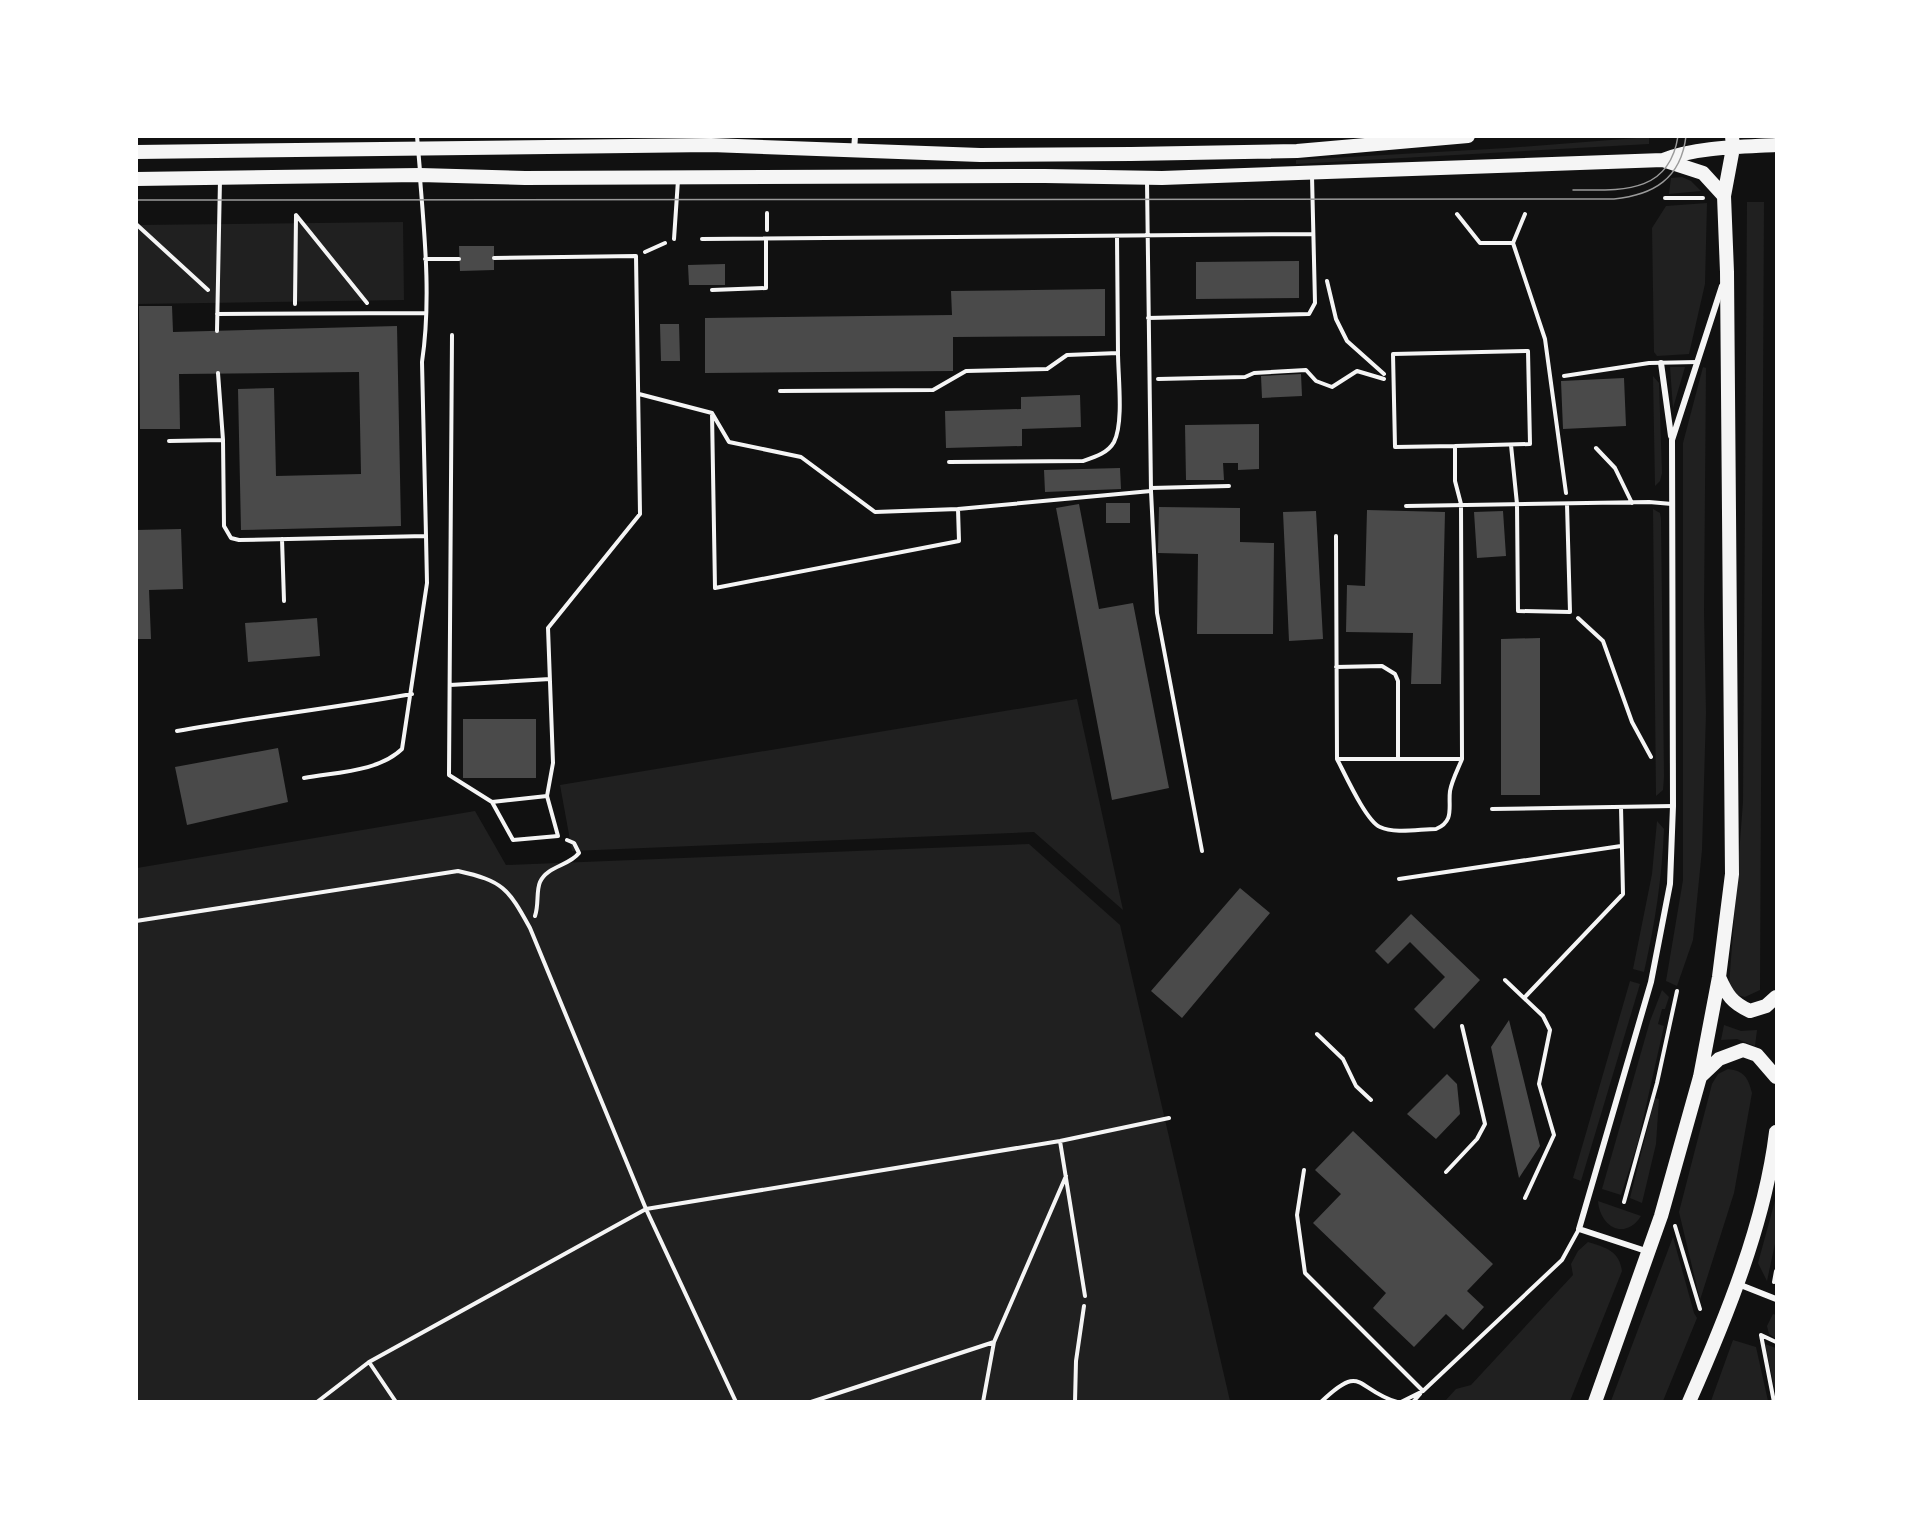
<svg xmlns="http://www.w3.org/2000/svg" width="1913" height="1538" viewBox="0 0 1913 1538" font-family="'Fira Sans',sans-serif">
	<rect width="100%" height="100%" fill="#111"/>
	<path fill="#202020" d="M1649 137V144L1296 164V160L1507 148Z
		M1682 177 1691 181 1701 191 1669 194 1671 178Z
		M1747 202H1764L1760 990 1745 997 1737 995 1729 985 1743 802Z
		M1707 203 1705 284 1689 354 1657 356 1654 352 1652 228 1666 206Z
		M403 222 404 300 137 304 136 225Z
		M1670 367H1685L1673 408Z
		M1703 367 1706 368 1704 612 1706 713 1702 850 1693 940 1677 986 1666 981 1683 880V443Z
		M1653 376 1659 383 1662 473 1660 481 1655 486Z
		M1653 509 1660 513 1661 519 1664 777 1663 790 1656 796Z
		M1077 699 1123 910 1034 832 572 851 560 785Z
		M475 811 506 865 1029 844 1120 925 1230 1401 137 1402V868Z
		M1657 821 1664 829C1662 878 1655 924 1644 972L1633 969 1652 874Z
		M1630 981 1640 984 1581 1181 1573 1178Z
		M1662 990 1669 997 1665 1009H1662L1658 1024 1664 1026 1638 1142 1621 1195 1602 1189 1650 1021Z
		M1724 1025 1741 1031 1757 1030 1755 1046 1737 1039 1721 1040Z
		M1728 1069C1744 1071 1748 1077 1752 1093L1734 1193 1700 1300 1679 1212 1712 1084 1718 1074Z
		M1655 1098 1659 1099 1656 1144 1642 1203 1630 1198Z
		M1776 1197V1239L1767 1281 1758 1263Z
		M1598 1201 1641 1216C1625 1241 1600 1227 1598 1201Z
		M1673 1237 1694 1313 1697 1318 1663 1401H1611Z
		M1588 1242C1606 1248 1619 1250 1622 1271L1570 1401H1445L1456 1389 1471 1385 1573 1275 1571 1264 1578 1251Z
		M1773 1314 1776 1315V1339L1769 1334 1767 1326Z
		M1733 1340 1756 1347 1768 1401H1711Z
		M1765 1344 1776 1348V1395Z"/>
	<path fill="#4a4a4a" d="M459 246H494V270L460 271Z
		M1299 261V298L1196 299V262Z
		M725 264V285H689L688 265Z
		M1105 289V336L953 337V371L705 373V318L952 315 951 291Z
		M139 306H172L173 332 397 326 401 526 241 530 238 389 274 388 276 476 361 474 359 372 179 374 180 429H140Z
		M660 324H679L680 361H661Z
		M1301 374 1302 396 1262 398 1261 376Z
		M1624 378 1626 426 1563 429 1561 381Z
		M1080 395 1081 427 1022 429V446L946 448 945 411 1021 409V397Z
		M1259 424V469L1238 470V463H1223L1224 480H1186L1185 425Z
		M1120 468 1121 489 1045 492 1044 470Z
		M1106 503H1130V523H1106Z
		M1079 504 1099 609 1133 603 1169 788 1112 800 1056 508Z
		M1159 507 1240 508V542L1274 543 1273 634H1197L1198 554 1158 553Z
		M1367 510 1445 512 1441 684H1411L1413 633 1346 632 1347 585 1365 586Z
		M1316 511 1323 639 1289 641 1283 512Z
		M1503 511 1506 556 1477 558 1474 512Z
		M181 529 183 589 149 590 151 639H136V530Z
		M317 618 320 656 248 662 245 623Z
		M1540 638V795H1501V639Z
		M463 719H536V778H463Z
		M278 748 288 802 187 825 175 767Z
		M1240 888 1270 913 1182 1018 1151 991Z
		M1411 914 1480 980 1434 1029 1414 1009 1445 977 1410 942 1388 964 1375 951Z
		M1509 1020 1540 1146 1519 1178 1491 1047Z
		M1447 1074 1457 1084 1460 1114 1436 1139 1407 1114Z
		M1353 1131 1493 1264 1467 1291 1484 1307 1463 1330 1446 1314 1414 1347 1373 1308 1386 1293 1313 1223 1341 1194 1315 1170Z"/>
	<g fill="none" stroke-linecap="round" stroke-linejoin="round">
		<path stroke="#f5f5f5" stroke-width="4" d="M1665 198H1703
			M1457 214 1480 243H1513L1545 339 1566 493
			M296 215 367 303
			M136 224 208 290
			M767 230V213
			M1513 243 1525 214
			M645 252 665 243
			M1327 281 1336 319 1347 341 1384 374
			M295 304 296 216
			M1158 379 1245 377 1254 373 1306 370 1316 381 1332 387 1357 371 1384 379
			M1578 618 1603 641 1632 722 1651 757
			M535 916C539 905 536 891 540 882 547 866 569 866 579 853L574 843 567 840
			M1624 1202 1657 1083 1677 991
			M1675 1226 1700 1309
			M1774 1282 1776 1271
			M1761 1335 1774 1402
			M1761 1335 1776 1342
			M1075 1402 1076 1361 1084 1306"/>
		<path stroke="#f5f5f5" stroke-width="4" d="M417 136 420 171
			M1147 181 1151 491 1157 613 1202 851
			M674 239 678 180
			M702 239 1312 234
			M425 259H459
			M712 290 766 288V240
			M217 314 426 313
			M1148 318 1309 314 1315 303 1312 176
			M217 331 220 180
			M452 335 449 775 492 802 547 796 553 763 548 628 640 514 636 256 494 258
			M218 373 223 440
			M1564 376 1649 363 1697 362
			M780 391 933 390 966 371 1047 369 1067 355 1118 353 1117 236
			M639 394 712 413 729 442 801 457 875 512 958 509 959 541 715 588 712 413
			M169 441 223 440 224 526 231 538 239 540 426 536 422 362C431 302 425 239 420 178
			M1511 445 1517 504 1518 611 1570 612 1567 504
			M1596 448 1615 468 1632 503
			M949 462 1083 461C1095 457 1108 453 1114 442 1124 422 1118 376 1118 353
			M1151 488 1229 486
			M1406 506 1649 502 1672 504
			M958 509 1151 491
			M1336 536 1337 759H1462L1461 504 1455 481V446L1530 444 1528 351 1393 354 1395 447 1455 446
			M282 539 284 601
			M1336 667 1382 666 1395 674 1398 681V759
			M450 685 550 679
			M177 731C255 717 334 708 412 694
			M1337 759C1345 774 1366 821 1380 827 1395 834 1420 829 1436 829 1455 821 1448 807 1450 791 1452 780 1458 769 1462 759
			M304 778C336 772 378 772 402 749L427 583 426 536
			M492 802 513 840 558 836 547 796
			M1492 809 1673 806
			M1399 879 1621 846
			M136 921 458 871C503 881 508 888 530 928L646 1209 736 1402
			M1505 980 1543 1016 1550 1030 1539 1084 1554 1135 1525 1198
			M1524 998 1623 894 1621 807
			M1317 1034 1343 1059 1356 1086 1371 1100
			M1060 1141 1085 1296
			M1304 1170 1297 1215 1305 1273 1423 1391 1562 1260 1579 1229
			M1446 1172 1477 1139 1485 1124 1462 1026
			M369 1362 396 1402
			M317 1402 369 1362 646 1209 1060 1141 1169 1118
			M811 1402 994 1342
			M983 1402 994 1342 1066 1176
			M1321 1402C1363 1362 1355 1389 1397 1402
			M1401 1402 1423 1391
			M1413 1402 1420 1394"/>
		<path stroke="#f5f5f5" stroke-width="6" d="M854 151 855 136
			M1661 363 1671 436
			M1649 1252 1579 1229 1651 982 1670 884 1673 806 1672 440 1722 286
			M1738 1284 1776 1299"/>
		<path stroke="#f5f5f5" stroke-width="14" d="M136 152 711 145 980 155 1131 154 1297 151 1468 136
			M1663 160 1703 173 1724 196
			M136 179 420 175 525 178 1045 176 1162 178 1663 160C1697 147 1740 147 1776 145
			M1719 977C1727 995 1732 1003 1750 1011L1766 1006 1776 997
			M1700 1077 1719 1059 1743 1050 1757 1055 1776 1077
			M1595 1402 1661 1216 1700 1077 1719 977 1732 874 1727 272 1724 196 1733 148 1732 136
			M1689 1402C1726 1318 1765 1223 1776 1132"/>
		<path stroke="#9a9a9a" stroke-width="1.5" d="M1573 190C1620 190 1669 195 1678 136
			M136 200 1614 199C1653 195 1681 179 1686 136"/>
	</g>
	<rect width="1913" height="1538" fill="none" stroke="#ffffff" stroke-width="276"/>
</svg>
